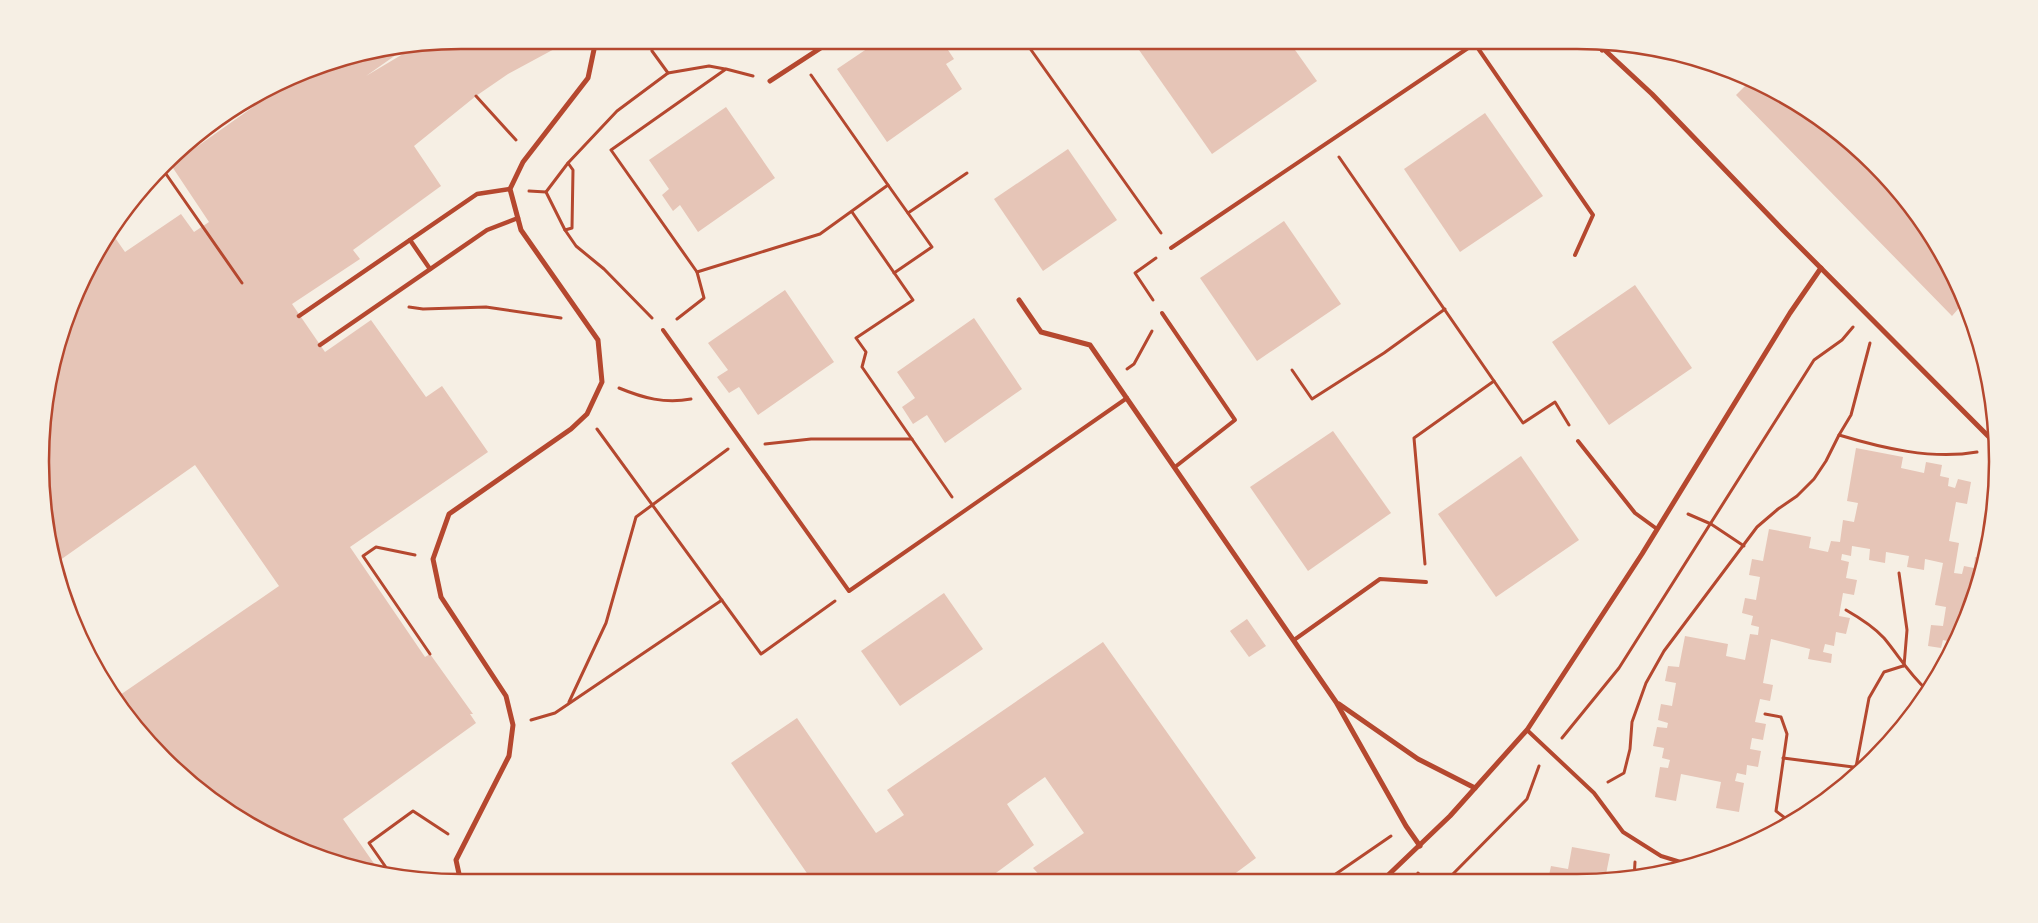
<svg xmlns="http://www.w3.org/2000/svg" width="2038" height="923" font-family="'Roboto Condensed',sans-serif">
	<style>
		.building { fill: #e6c5b7 }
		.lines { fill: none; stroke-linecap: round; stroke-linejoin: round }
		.path { stroke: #b5482f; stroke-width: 3 }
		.service { stroke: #b5482f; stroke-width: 4 }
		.pedestrian { stroke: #b5482f; stroke-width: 4.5 }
		.minor { stroke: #b5482f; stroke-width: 5 }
		.rim { fill: none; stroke: #b5482f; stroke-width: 2.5 }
	</style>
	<rect width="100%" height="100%" fill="#f6efe4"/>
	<g class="building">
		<polygon points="461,40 554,40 558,47 508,74 476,96 414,146 441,186 353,250 360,259 292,304 325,352 371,320 426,397 442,386 488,452 350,547 425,657 430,654 473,714 470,714 476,723 343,819 382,875 300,851 184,779 96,672 88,649 120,695 279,586 195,465 56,563 48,543 40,461 48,380 97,251 111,232 125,252 181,214 194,232 209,222 171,165 253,107 247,99 251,96 326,62 403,50 366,76 413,48"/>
		<polygon points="880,40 929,40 934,47 942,41 954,59 946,64 962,89 887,142 837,69"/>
		<polygon points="1132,40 1288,40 1317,81 1212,154"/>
		<polygon points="1742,74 1810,111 1874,163 1927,227 1966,300 1952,316 1736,95 1749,82"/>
		<polygon points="726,107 775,178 698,232 680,205 673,211 662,195 669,189 649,160"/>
		<polygon points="1485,113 1543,196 1460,252 1404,169"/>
		<polygon points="1068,149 1117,220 1043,271 994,199"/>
		<polygon points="1284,221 1341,304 1257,361 1200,278"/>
		<polygon points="1635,285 1692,368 1609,425 1552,342"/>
		<polygon points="785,290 834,362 758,415 739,387 729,393 717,377 728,370 708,343"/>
		<polygon points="974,318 1022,389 945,443 927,415 913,424 902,407 915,398 897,372"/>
		<polygon points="1333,431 1391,513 1308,571 1250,487"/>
		<polygon points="1856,448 1903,457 1901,468 1924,473 1926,462 1942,465 1940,476 1949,478 1948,486 1955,488 1958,479 1971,482 1967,504 1956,502 1949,541 1959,543 1954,573 1962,574 1964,566 1974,568 1975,557 1985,559 1966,623 1949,652 1951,642 1943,640 1941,648 1928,646 1931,625 1943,626 1946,607 1935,605 1943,563 1925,559 1924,570 1907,567 1909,556 1886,552 1885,563 1869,560 1870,549 1852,546 1851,556 1842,554 1841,560 1849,562 1846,578 1857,580 1854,595 1843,593 1839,616 1850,618 1846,634 1836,632 1834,646 1825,644 1823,652 1832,654 1831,663 1808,659 1810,649 1771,639 1763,683 1773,685 1770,701 1760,699 1755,722 1766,724 1763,740 1752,738 1750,749 1761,751 1758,767 1747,765 1746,775 1737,773 1735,781 1744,783 1739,812 1716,808 1721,782 1681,774 1676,801 1655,797 1660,767 1668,768 1670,760 1662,758 1664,748 1653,746 1657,727 1667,728 1668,723 1658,720 1661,704 1672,706 1676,683 1665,681 1668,666 1679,667 1685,636 1728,644 1726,656 1745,660 1750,634 1758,635 1759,627 1751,625 1753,616 1742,613 1745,598 1756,600 1760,577 1749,575 1752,559 1763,561 1769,529 1811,537 1809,548 1828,552 1831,541 1840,542 1843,520 1854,522 1858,503 1847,501"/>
		<polygon points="1521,456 1579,540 1496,597 1438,514"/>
		<polygon points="944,593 983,649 900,706 861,651"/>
		<polygon points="1247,619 1266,646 1249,657 1230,631"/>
		<polygon points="1103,642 1256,858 1225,881 1045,881 1033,868 1084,833 1045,777 1007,804 1034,845 985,881 848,882 845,876 836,882 813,882 731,763 797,718 876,833 904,815 887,790"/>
		<polygon points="1572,847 1610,854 1605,879 1548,880 1551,866 1568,869"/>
	</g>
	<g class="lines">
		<g class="path">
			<polyline points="651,40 652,51 668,73"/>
			<polyline points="1024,40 1161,233"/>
			<polyline points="1336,40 1342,48"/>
			<polyline points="476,96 516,140"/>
			<polyline points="1339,157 1523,423 1555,402 1569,425"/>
			<polyline points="166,174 242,283"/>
			<polyline points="888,185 932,247 894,273"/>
			<polyline points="529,191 546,192 565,230 572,228 573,170 568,163 617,111 668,73 709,66 725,69"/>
			<polyline points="546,192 568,163"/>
			<polyline points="852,212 913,300 856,338 866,352 862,367 952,497"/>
			<polyline points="908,213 967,173"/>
			<polyline points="565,230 576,246 604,269 652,318"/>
			<polyline points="697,272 820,234 888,185 811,75"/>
			<polyline points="1153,300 1135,273 1156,258"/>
			<polyline points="409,307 423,309 486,307 561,318"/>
			<polyline points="677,319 704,298 697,272 611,150 726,69 753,76"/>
			<polyline points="1127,369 1134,364 1152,331"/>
			<polyline points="1292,370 1312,399 1384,353 1445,309"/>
			<path d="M619,388C643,398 665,404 691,399"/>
			<polyline points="597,429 761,654 835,601"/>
			<polyline points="1839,435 1851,415 1870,343"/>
			<polyline points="765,444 811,439 912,439"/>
			<polyline points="1688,514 1711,524 1744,546"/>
			<polyline points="415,555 376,547 363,556 430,654"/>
			<polyline points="1425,564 1414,438 1494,381"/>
			<polyline points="1899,573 1907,630 1904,666"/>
			<path d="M1846,610C1860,618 1873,626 1884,638C1899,656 1909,674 1927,690"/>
			<polyline points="569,702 606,623 636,517 728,449"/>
			<polyline points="1765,714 1781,717 1787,734 1776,811 1789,821"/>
			<polyline points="531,720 555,713 722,600"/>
			<polyline points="1562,738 1619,668 1814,360 1842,340 1853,327"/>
			<polyline points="1783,758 1861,768"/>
			<path d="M1608,782L1624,773L1630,749L1632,722L1646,683L1664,651L1757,527L1778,509L1797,496L1814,479L1826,461L1839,435C1882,448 1932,460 1977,452"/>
			<polyline points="1825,801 1856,767 1869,698 1884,672 1903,666"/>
			<polyline points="1418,873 1424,880"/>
			<polyline points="392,876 369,843 413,811 448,834"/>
			<polyline points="1634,879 1635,862"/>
			<polyline points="1327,880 1391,836"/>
			<polyline points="1447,880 1527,799 1539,766"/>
		</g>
		<g class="service">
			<polyline points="1475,44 1593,215 1575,255"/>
			<polyline points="175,155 178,160"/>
			<polyline points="1171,248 1480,40"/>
			<polyline points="1162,313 1235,420 1175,467"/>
			<polyline points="663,330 849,591 1127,398"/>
			<polyline points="1578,441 1635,513 1657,529"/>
			<polyline points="1294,640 1380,579 1426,582"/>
			<polyline points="1527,730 1594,793 1623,832 1661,856 1687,864"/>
		</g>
		<g class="pedestrian">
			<polyline points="410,240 430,269"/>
			<polyline points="299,316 477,194 510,189"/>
			<polyline points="320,345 487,230 518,218"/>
		</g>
		<g class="minor">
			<polyline points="1596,42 1652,94 1783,230 1996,444"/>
			<polyline points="1602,50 1608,43"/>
			<polyline points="770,81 833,40"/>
			<polyline points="1019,300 1041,332 1090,345 1336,702 1406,826 1420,846"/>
			<polyline points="1339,704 1418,759 1475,788"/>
			<polyline points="1383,880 1450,816 1527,730 1642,554 1790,313 1821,268"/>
			<polyline points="461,883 456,860 509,756 513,725 506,696 441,597 433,559 449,514 571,429 587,414 602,382 598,340 521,230 510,189 523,162 588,78 596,40"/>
		</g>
	</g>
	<path d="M0 0H2038V923H0ZM461 49H1577A412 412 0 0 1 1989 461V462A412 412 0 0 1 1577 874H461A412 412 0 0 1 49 462V461A412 412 0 0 1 461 49Z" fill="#f6efe4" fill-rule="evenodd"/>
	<path class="rim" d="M461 49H1577A412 412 0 0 1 1989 461V462A412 412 0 0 1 1577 874H461A412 412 0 0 1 49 462V461A412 412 0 0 1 461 49Z"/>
</svg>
